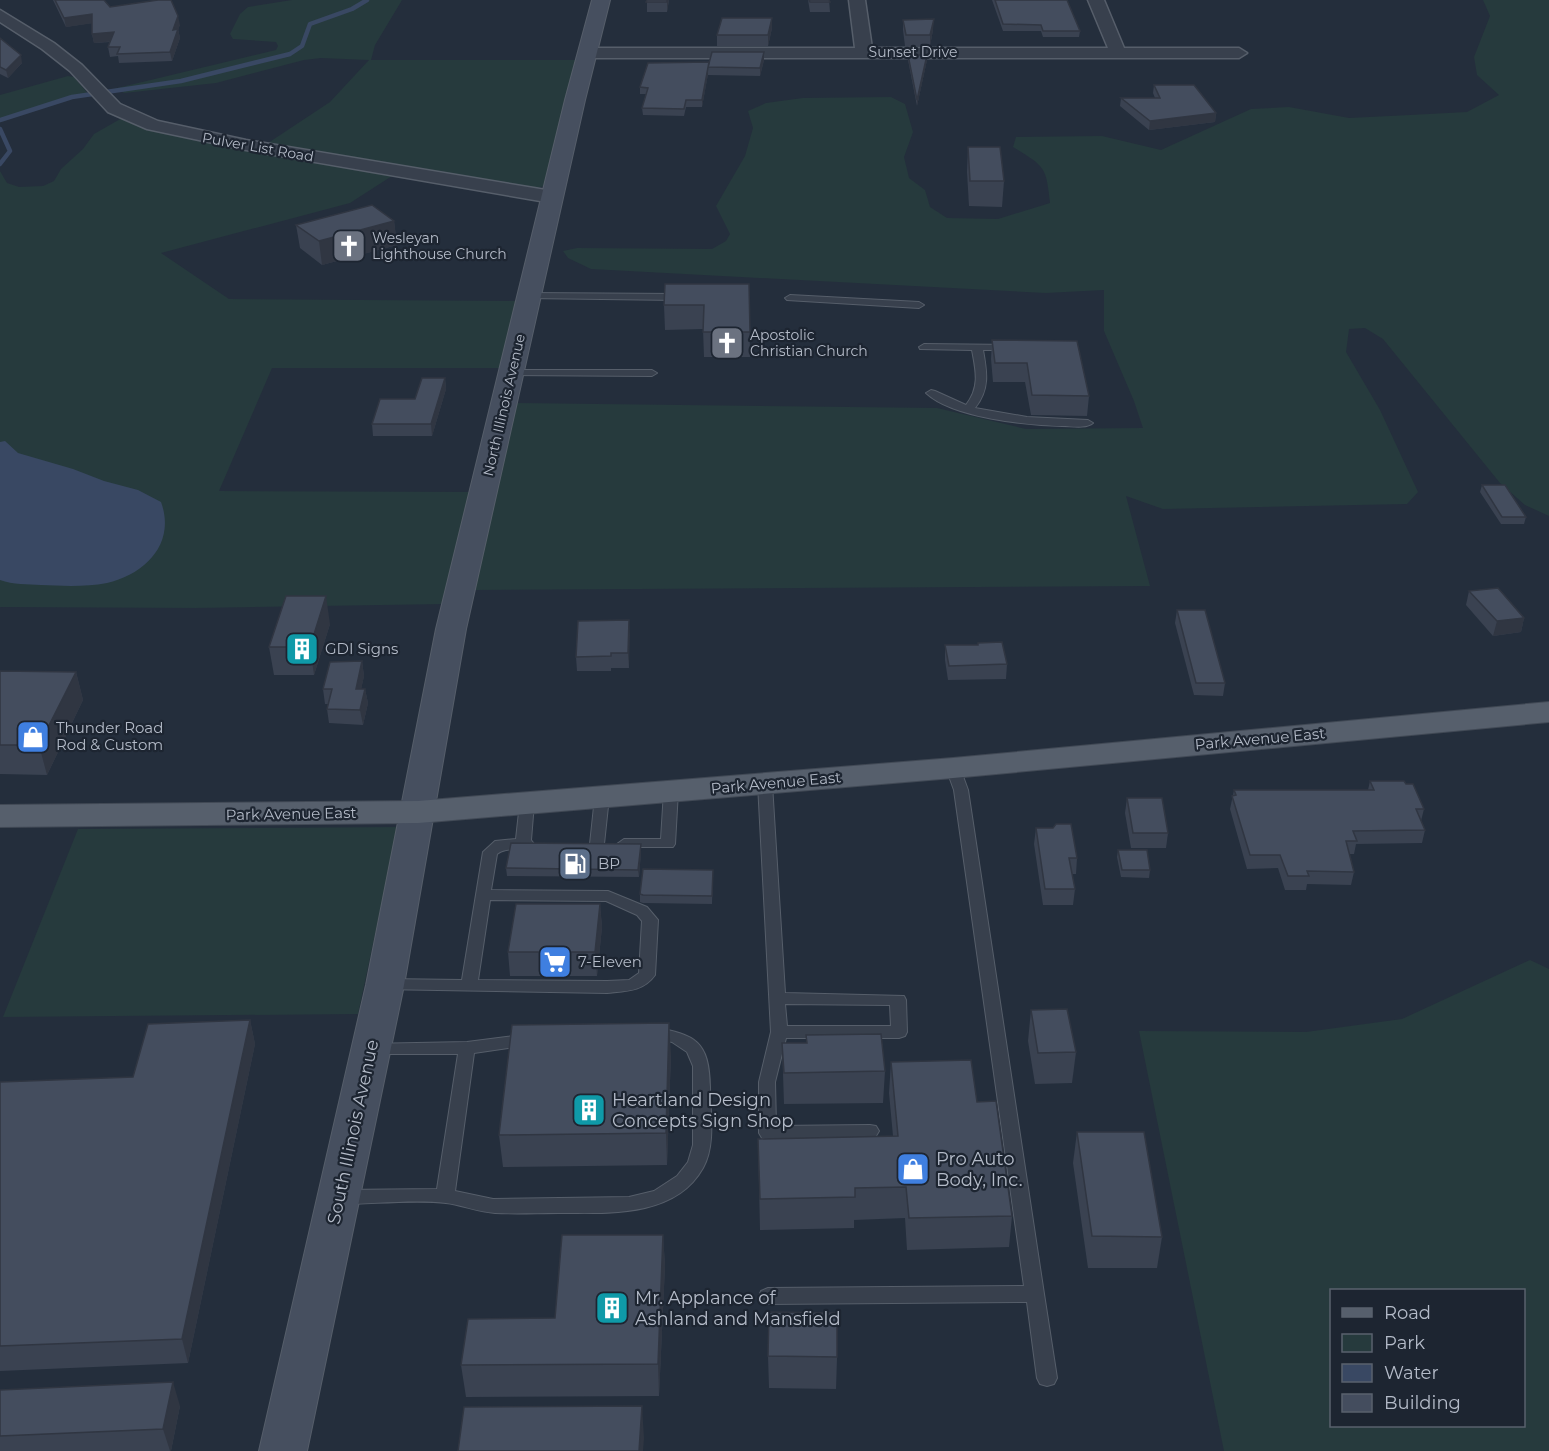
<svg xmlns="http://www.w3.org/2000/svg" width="1549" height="1451" font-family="Montserrat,sans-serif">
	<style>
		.green { fill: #263a3d; fill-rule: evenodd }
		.water { fill: #394863 }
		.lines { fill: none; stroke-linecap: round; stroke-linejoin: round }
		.stream { stroke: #394863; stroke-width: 4.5 }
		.lane-casing { stroke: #565e6a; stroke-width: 2 }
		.street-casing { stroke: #565e6a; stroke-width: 3 }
		.secondary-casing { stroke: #565e6a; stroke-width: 2 }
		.primary-casing { stroke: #414955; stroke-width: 2 }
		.lane { fill: #38404d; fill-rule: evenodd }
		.street { fill: #38404d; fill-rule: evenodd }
		.secondary { fill: #464f5f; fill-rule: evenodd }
		.primary { fill: #565f6c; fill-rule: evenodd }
		.wall { fill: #3a4251 }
		.shaded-wall { fill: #303642 }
		.building { fill: #444d5e; stroke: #303642; stroke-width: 1.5 }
		.labels { text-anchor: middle; stroke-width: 4.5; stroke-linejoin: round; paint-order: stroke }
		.far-street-label { font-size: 14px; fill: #b4bbc8; stroke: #1d2531 }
		.far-poi-label { font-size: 14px; fill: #b4bbc8; stroke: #1d2531; text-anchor: start }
		.poi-label { font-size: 15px; fill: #b4bbc8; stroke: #1d2531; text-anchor: start }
		.street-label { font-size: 15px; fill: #b4bbc8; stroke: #1d2531 }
		.near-poi-label { font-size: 18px; fill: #b4bbc8; stroke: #1d2531; text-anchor: start }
		.near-street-label { font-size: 18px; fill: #b4bbc8; stroke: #1d2531 }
	</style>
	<rect width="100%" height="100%" fill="#242e3c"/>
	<g class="green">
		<polygon points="292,0 402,0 375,45 371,60 578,60 546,186 528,189 265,145 330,102 369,60 321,58 304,60 216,83 125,93 113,89 276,50 278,46 276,42 233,39 230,34 240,14 248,7"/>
		<path d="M1483,0H1549V516L1525,505L1500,483L1383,339L1365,328L1349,329L1346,352L1380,410L1418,492L1407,504L1163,509L1126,496L1150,586L474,590L516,403L937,408L1026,429L1143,428L1134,401L1104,331V290L1046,293L591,269L568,258L563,251L577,248L712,249L726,241L730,234L716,206L745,156L753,128L748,111L766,103L803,98L891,97L905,104L913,132L904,157L909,178L925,190L930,207L947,218L998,219L1050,203C1046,166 1045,167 1013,147L1016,137L1102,136L1161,150L1251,109L1289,107L1349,118L1410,115L1467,112L1499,95L1477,75L1474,57L1490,16Z"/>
		<polygon points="68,76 74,77 89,95 66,99 0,121 0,95"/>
		<polygon points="122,118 395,174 350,203 161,253 229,299 518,301 501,368 272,368 219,491 473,492 446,604 196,608 0,607 0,171 7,183 19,187 43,186 54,181 61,169 83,149 94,134"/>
		<polygon points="398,827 358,1014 3,1017 78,829"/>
		<path d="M1530,960L1549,969V1451H1224L1139,1031L1306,1032L1402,1019ZM1332,1290H1524V1426H1332Z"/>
	</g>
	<path class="water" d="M5,441L18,453L73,469L104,481L138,490L161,502C176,543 146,574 107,583C86,587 63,586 41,585C28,584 13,585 0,580V442Z"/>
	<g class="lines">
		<g class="stream">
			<polyline points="0,120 72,97 181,81 290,54 302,46 310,24 352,9 367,0"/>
			<polyline points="0,129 10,151 0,164"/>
		</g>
		<defs>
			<g id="lane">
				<polygon points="529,293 678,294 683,297 678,300 526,298 526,294"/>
				<polygon points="790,295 919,302 924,305 919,308 787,300 785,298"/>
				<path d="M924,344L1012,345L1013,347L1008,350H983C987,372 990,389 975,408L1027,417L1088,420L1093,423C1086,429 1071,426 1062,426C1026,425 953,418 926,393L931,390L935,391L966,405C980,387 976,371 972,350L920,349L919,347Z"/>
				<polygon points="511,370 652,370 657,373 652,376 507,375 506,373"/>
				<polygon points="953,764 960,768 968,790 1044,1294 1057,1378 1054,1384 1047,1386 1040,1384 1037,1378 1027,1302 768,1304 761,1301 759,1296 761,1291 768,1288 1024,1286 954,790 946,768"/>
				<path d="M765,780L772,784L785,993L904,996L906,1000L907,1032L905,1036L899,1038H786L775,1082L776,1126L870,1125L876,1126L879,1131L876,1136L870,1137L768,1139L762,1138L759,1133V1082L771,1032L758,784ZM785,1004L890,1005L891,1026H787Z"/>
				<polygon points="671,787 678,791 675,844 673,847 619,847 617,844 624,839 661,839 664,791"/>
				<polygon points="602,793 609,797 604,844 597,849 590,844 595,797"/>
				<path d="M527,799L534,803L531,840L534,844C525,854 508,845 497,854L491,890L608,891L647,907L658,920L655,975C643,992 625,991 607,993L380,989L378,985L380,981L386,979L462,980L483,852L495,841L516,839L520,803ZM490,900L606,901L637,915L642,921L639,973L629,980L607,981L478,980Z"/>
				<path d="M653,1027C696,1035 709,1041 710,1087C710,1112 716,1145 703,1168C675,1218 607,1213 559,1213C537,1213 516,1214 495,1213C478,1212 462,1205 446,1203C415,1199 373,1204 341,1204L335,1202L332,1197L335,1192L341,1190L437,1189L458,1054H372L366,1052L364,1048L366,1044L467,1042L529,1034L535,1036L537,1040L535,1044L474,1053L455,1191L493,1199L629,1197L654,1191L677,1176L688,1162L693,1145V1066L687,1052L672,1042L647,1037L645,1033L647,1029Z"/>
			</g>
			<g id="street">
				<polygon points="849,0 865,0 872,48 1108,48 1088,0 1104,0 1124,48 1239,48 1247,53 1239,58 587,58 579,53 587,48 855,48"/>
				<polygon points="0,10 54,43 82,65 120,104 158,121 246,140 552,191 559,193 561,197 559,201 552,203 246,150 147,129 108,112 70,71 42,49 0,22"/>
			</g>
			<polygon id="secondary" points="592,0 610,0 585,100 466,629 404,985 307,1451 259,1451 366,985 436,629 565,100"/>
			<polygon id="primary" points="1549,702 1549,722 953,778 418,823 0,827 0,805 418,801 953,758"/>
		</defs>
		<use href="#lane" class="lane-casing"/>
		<use href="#street" class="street-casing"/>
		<use href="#secondary" class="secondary-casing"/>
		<use href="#primary" class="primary-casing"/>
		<use href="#lane" class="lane"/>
		<use href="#street" class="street"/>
		<use href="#secondary" class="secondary"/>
		<use href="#primary" class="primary"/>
	</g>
	<g class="wall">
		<polygon points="53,0 104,0 110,7 180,25 178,29 180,38 172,61 119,63 118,56 110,57 108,47 110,42 94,43 92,34 92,23 66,27"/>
		<polygon points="647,0 669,0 667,12 647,12"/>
		<polygon points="808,0 829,0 830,12 810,12"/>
		<polygon points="992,0 1067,0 1080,31 1079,37 1043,37 1041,31 1003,31"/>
		<polygon points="903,20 933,30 930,46 905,46 903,30"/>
		<polygon points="772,28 768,46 717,46 717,35"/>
		<polygon points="0,38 22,63 8,78 0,74"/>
		<polygon points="764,52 764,60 760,76 708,75 708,74 702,107 686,107 684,116 643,115 642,108 646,94 640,94 640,87 709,62"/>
		<polygon points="908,55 927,60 917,106 908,60"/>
		<polygon points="1154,85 1216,113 1215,122 1149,130 1120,106 1121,98 1155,98 1153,93"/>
		<polygon points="968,147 1004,181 1002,207 969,206 967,172"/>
		<polygon points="394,221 397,245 322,265 300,248 296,225"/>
		<polygon points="749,284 750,357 704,357 703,329 665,330 664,305"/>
		<polygon points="992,340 1089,396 1087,416 1031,415 1025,382 993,382 991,359"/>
		<polygon points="445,378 446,389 432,436 373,436 372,424 415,399"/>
		<polygon points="1482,485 1526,517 1524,524 1501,524 1480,492"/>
		<polygon points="1469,591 1524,618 1521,632 1493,636 1466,605"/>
		<polygon points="1177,610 1225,683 1223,696 1194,695 1175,623"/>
		<polygon points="629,620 629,668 611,668 611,671 577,671 576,657"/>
		<polygon points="330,624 314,675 274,675 269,647"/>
		<polygon points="945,645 978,645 1007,664 1006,679 948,680 945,660"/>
		<polygon points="362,661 364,676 361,689 365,689 368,703 363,725 329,723 327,709 328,704 325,704 323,689"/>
		<polygon points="0,671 76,672 83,700 47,775 0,774"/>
		<polygon points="1370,781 1406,784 1424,809 1421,821 1425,830 1422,843 1356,844 1354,854 1349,854 1354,872 1351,885 1307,884 1306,890 1285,890 1278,868 1247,869 1230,809 1234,790 1368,790"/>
		<polygon points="1127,798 1168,833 1166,848 1131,848 1125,813"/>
		<polygon points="1036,828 1077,858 1076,874 1072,874 1075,889 1073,905 1043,905 1034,844"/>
		<polygon points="1118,850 1150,870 1149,878 1121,877 1117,857"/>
		<polygon points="641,852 639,877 507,876 506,868"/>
		<polygon points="713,870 712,904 643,903 640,902 640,894"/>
		<polygon points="600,904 602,927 597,976 510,976 508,952"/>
		<polygon points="1031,1010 1076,1052 1072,1083 1035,1084 1028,1041"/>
		<polygon points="250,1020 255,1044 188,1363 0,1371 0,1082 133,1077"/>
		<polygon points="806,1035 885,1071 883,1103 784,1104 782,1043 806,1043"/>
		<polygon points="671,1054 667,1165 503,1167 499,1135"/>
		<polygon points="891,1062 977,1102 1012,1216 1009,1247 907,1250 905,1218 854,1220 854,1228 760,1230 758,1139 893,1136 889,1093"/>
		<polygon points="1077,1132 1162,1237 1157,1268 1088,1268 1073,1163"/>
		<polygon points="663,1235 665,1266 659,1396 466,1397 461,1365 555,1318"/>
		<polygon points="768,1356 837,1357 836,1389 769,1388"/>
		<polygon points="0,1390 180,1406 171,1451 0,1451"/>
	</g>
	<g class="shaded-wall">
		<polygon points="667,0 669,0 667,12"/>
		<polygon points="92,14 94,23 66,27 64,18"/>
		<polygon points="178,16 180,25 174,39 173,30"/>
		<polygon points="772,18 772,28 768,46 768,35"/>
		<polygon points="934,19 933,30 930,46 930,35"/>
		<polygon points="178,29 180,38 172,61 170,52"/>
		<polygon points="114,32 116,41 94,43 92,34"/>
		<polygon points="764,52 764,60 760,76 760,68"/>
		<polygon points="21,55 22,63 8,78 6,70"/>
		<polygon points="927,55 927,60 917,106 917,100"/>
		<polygon points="708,68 708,74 702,107 702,100"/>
		<polygon points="1216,113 1215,122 1149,130 1150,121"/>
		<polygon points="394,221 397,245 322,265 319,241"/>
		<polygon points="445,378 446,389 432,436 431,424"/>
		<polygon points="326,596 330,624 314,675 310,647"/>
		<polygon points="1524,618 1521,632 1493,636 1497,621"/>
		<polygon points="629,620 630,635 629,668 628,653"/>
		<polygon points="362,661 364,676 358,704 356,689"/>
		<polygon points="76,672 83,700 47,775 39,745"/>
		<polygon points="365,689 368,703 363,725 360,710"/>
		<polygon points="641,844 641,852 639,877 638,870"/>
		<polygon points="600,904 602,927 597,976 595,952"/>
		<polygon points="250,1020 255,1044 188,1363 182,1339"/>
		<polygon points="669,1023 671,1054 667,1165 666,1133"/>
		<polygon points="663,1235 665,1266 659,1396 658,1364"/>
		<polygon points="173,1382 180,1406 171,1451 170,1451 163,1429"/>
		<polygon points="642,1406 644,1438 643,1451 639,1451"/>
	</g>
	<g class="building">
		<polygon points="55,0 104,0 110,7 158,0 171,0 178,16 173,30 178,29 170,52 117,54 120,47 108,47 114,32 92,34 92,14 64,18"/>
		<polygon points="647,0 667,0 667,2 646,2"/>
		<polygon points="809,0 829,0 830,2 810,2"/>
		<polygon points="995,0 1067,0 1080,31 1043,31 1041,25 1003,24"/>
		<polygon points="722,18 772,18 768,35 717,35"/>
		<polygon points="934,19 930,35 906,35 903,20"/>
		<polygon points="0,38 21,55 6,70 0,67"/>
		<polygon points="712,52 764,52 760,68 708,67"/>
		<polygon points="908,55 927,55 917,100"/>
		<polygon points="709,62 702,100 686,100 684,109 642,108 648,88 640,87 648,63"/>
		<polygon points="1154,85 1194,85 1216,113 1150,121 1121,98 1160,98"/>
		<polygon points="968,147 1000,147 1004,181 970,181"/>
		<polygon points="372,205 394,221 319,241 296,225"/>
		<polygon points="665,284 749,284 750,332 703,332 704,305 664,305"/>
		<polygon points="992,340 1077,341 1089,396 1032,395 1027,363 995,363"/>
		<polygon points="422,378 445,378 431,424 372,424 380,399 415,399"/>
		<polygon points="1482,485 1505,485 1526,517 1502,517"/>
		<polygon points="1498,588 1524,618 1497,621 1469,591"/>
		<polygon points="286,596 326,596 310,647 269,647"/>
		<polygon points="1177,610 1205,610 1225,683 1196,683"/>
		<polygon points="629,620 628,653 611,653 611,656 576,657 578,621"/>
		<polygon points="1002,642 1007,664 949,666 945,645 978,645 978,643"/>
		<polygon points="362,661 356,689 365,689 360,710 327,709 332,689 323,689 330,662"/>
		<polygon points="0,671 76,672 39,745 0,745"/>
		<polygon points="1370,781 1404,781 1406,784 1413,784 1424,809 1416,809 1425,830 1353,831 1357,841 1346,841 1354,872 1307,871 1309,876 1288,876 1280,855 1250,855 1232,796 1236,795 1234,790 1374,790"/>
		<polygon points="1127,798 1162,798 1168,833 1133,833"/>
		<polygon points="1056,824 1071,824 1077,858 1069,858 1075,889 1045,889 1036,828 1053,828"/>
		<polygon points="511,843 641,844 638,870 506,868"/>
		<polygon points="1118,850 1147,850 1150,870 1122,870"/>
		<polygon points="643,869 713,870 712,896 643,895 640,894"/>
		<polygon points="516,904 600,904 595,952 508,952"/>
		<polygon points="1067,1009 1076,1052 1038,1053 1031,1010"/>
		<polygon points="250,1020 182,1339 0,1346 0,1082 133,1077 148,1024"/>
		<polygon points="669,1023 666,1133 499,1135 512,1025"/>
		<polygon points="881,1034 885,1071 784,1073 782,1043 807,1043 806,1035"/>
		<polygon points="971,1060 977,1102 996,1101 1012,1216 909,1218 906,1187 855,1188 855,1197 760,1199 758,1139 898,1136 891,1062"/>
		<polygon points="1077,1132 1144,1132 1162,1237 1092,1236"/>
		<polygon points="562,1235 663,1235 658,1364 461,1365 468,1319 555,1318"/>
		<polygon points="769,1312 837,1313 837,1357 768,1356"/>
		<polygon points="173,1382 163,1429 0,1436 0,1390"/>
		<polygon points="642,1406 639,1451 458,1451 464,1407"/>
	</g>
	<defs>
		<symbol id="church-square" viewBox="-11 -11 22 22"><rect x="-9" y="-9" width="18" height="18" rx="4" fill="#6b7280" stroke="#1d2531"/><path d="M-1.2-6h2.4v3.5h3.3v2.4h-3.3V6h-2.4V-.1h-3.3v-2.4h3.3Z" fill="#fff"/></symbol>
		<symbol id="building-square" viewBox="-11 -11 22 22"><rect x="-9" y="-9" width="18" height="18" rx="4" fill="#0f9aa8" stroke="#1d2531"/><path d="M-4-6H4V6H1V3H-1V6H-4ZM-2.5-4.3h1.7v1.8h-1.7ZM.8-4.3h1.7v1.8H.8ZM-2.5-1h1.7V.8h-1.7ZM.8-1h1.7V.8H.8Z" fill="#fff"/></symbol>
		<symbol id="shop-square" viewBox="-11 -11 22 22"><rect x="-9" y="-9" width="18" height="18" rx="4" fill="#3f7fe0" stroke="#1d2531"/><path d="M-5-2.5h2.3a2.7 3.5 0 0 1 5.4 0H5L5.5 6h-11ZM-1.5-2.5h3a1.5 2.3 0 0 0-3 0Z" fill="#fff"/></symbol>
		<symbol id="fuel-square" viewBox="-11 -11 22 22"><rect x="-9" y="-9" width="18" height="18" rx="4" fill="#5c6f8a" stroke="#1d2531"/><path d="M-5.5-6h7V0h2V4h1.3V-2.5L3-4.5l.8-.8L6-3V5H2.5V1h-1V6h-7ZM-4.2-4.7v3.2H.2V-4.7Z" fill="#fff"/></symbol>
		<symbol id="supermarket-square" viewBox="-11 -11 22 22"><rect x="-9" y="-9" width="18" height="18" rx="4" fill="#3f7fe0" stroke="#1d2531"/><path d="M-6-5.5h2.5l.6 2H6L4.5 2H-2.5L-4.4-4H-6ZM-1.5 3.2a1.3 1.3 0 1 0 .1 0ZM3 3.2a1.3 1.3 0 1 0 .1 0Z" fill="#fff"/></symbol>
	</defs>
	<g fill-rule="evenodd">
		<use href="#church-square" x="330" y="227" width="38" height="38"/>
		<use href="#church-square" x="708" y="324" width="38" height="38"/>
		<use href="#building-square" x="283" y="630" width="38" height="38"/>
		<use href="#shop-square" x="14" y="718" width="38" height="38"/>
		<use href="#fuel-square" x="556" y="845" width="38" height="38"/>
		<use href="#supermarket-square" x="536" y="943" width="38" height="38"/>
		<use href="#building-square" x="570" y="1091" width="38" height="38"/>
		<use href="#shop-square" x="894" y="1150" width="38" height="38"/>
		<use href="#building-square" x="593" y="1289" width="38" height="38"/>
	</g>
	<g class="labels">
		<g class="far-street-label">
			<text x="913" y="57">Sunset Drive</text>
			<text transform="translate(258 147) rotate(10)" y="5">Pulver List Road</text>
			<text transform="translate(504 405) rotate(-77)" y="5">North Illinois Avenue</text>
		</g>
		<g class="far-poi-label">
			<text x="372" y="243">Wesleyan<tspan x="372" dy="16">Lighthouse Church</tspan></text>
			<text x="750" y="340">Apostolic<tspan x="750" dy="16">Christian Church</tspan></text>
		</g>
		<g class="poi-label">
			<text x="325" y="654">GDI Signs</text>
			<text x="56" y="733">Thunder Road<tspan x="56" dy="17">Rod &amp; Custom</tspan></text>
			<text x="598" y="869">BP</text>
			<text x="578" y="967">7-Eleven</text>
		</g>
		<g class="street-label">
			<text transform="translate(1260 739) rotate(-5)" y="5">Park Avenue East</text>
			<text transform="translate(776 783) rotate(-5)" y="5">Park Avenue East</text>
			<text transform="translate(291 814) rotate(-1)" y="5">Park Avenue East</text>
		</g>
		<g class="near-poi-label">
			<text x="612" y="1106">Heartland Design<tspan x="612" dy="21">Concepts Sign Shop</tspan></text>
			<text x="936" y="1165">Pro Auto<tspan x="936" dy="21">Body, Inc.</tspan></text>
			<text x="635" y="1304">Mr. Applance of<tspan x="635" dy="21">Ashland and Mansfield</tspan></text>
		</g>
		<g class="near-street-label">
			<text transform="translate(353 1132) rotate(-78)" y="6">South Illinois Avenue</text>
		</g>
	</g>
	<rect x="1330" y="1289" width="195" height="138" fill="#1d2531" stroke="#59616d" stroke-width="1.5"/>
	<rect x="1342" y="1308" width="30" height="9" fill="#565f6c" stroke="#59616d" stroke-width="1.5"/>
	<text x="1384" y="1319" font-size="18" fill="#b4bbc8">Road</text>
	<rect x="1342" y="1334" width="30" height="18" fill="#263a3d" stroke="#59616d" stroke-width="1.5"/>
	<text x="1384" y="1349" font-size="18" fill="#b4bbc8">Park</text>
	<rect x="1342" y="1364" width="30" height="18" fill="#394863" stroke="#59616d" stroke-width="1.5"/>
	<text x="1384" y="1379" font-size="18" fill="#b4bbc8">Water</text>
	<rect x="1342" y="1394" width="30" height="18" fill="#444d5e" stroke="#59616d" stroke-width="1.5"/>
	<text x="1384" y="1409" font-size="18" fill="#b4bbc8">Building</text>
</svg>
